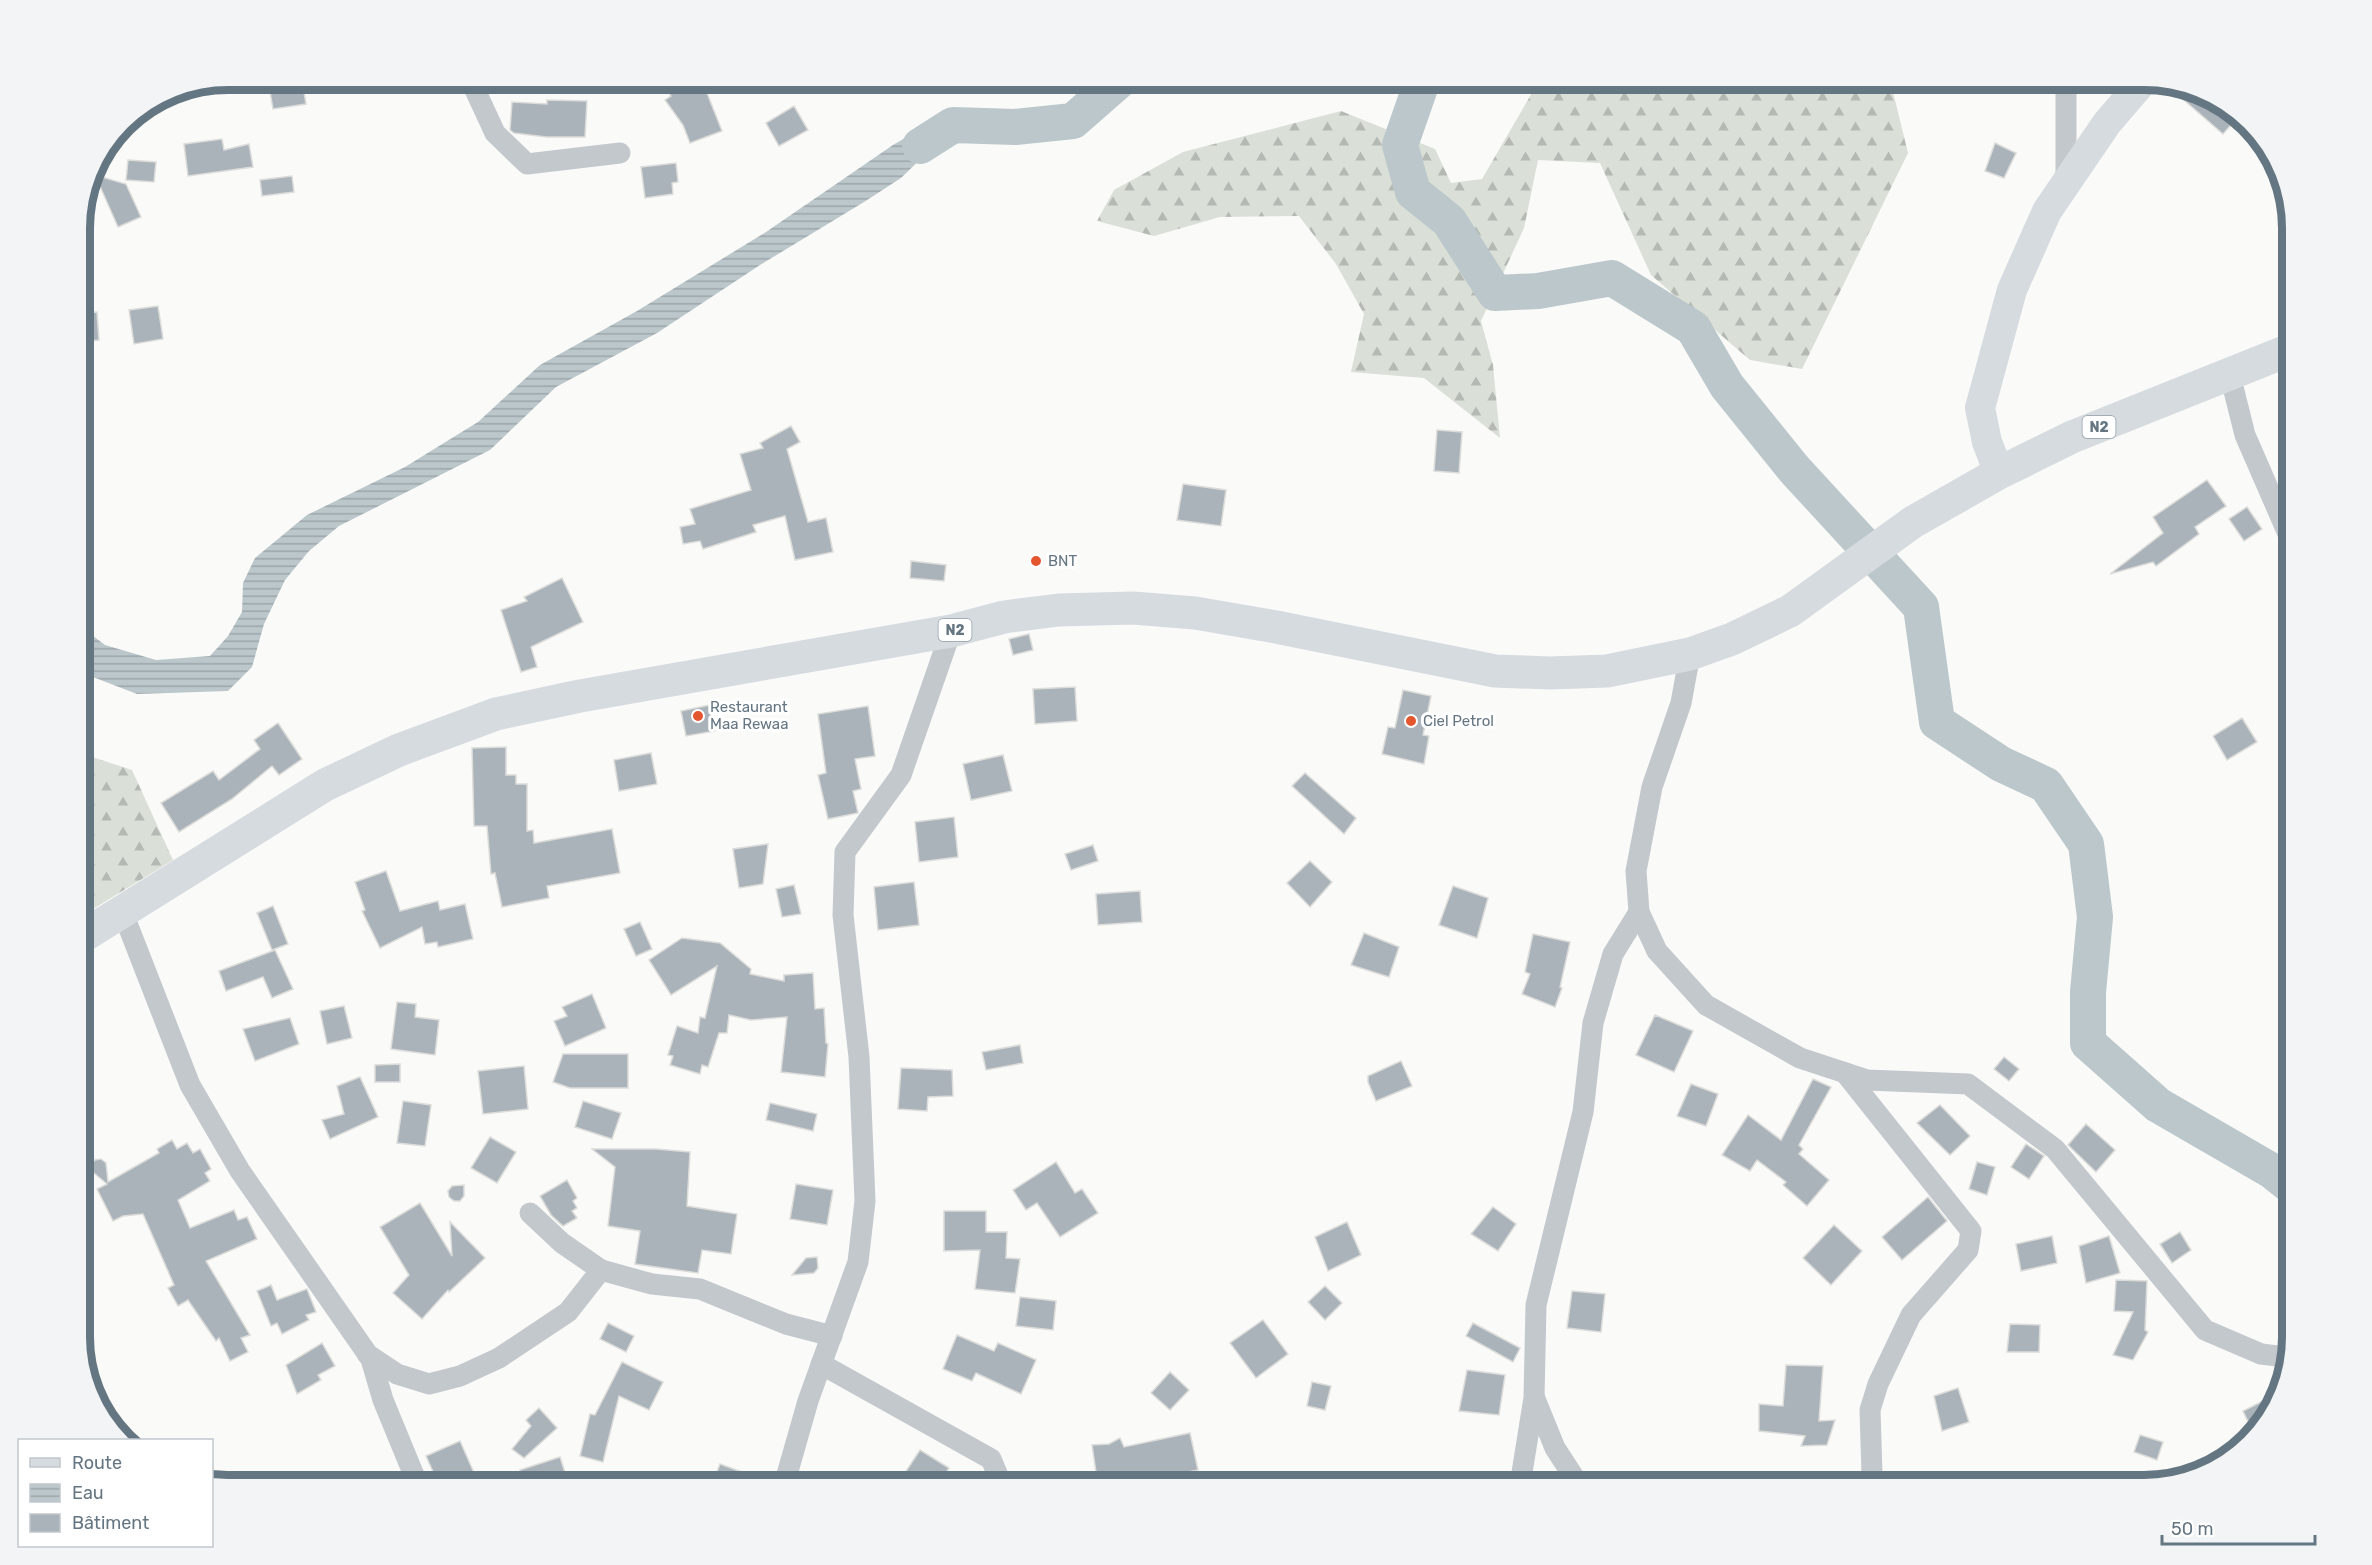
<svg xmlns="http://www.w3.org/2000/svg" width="2372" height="1565" font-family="Rubik,sans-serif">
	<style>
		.forest { fill: url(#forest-firs) }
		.water { fill: url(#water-rules) }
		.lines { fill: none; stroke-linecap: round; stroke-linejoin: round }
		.river { stroke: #bbc7cb; stroke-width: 36 }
		.building { fill: #aab3b9; stroke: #dcdcda; stroke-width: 1.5 }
		.street { stroke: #c3c8cc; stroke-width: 21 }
		.secondary { stroke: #d6dbdf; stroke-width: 30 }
		.highway { stroke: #d6dbdf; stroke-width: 33 }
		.poi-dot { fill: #e4572e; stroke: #fff; stroke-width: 2 }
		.labels { text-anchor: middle; stroke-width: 6; stroke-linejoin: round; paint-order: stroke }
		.shield { fill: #fff; stroke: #939fa8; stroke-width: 1.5 }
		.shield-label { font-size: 14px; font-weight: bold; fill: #657683 }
		.poi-label { font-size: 15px; fill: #657683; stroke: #fff; text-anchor: start }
		.rim { fill: none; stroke: #657683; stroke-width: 8 }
	</style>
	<defs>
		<pattern id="forest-firs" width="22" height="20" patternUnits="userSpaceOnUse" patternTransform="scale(1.5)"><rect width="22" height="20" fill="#dadfd7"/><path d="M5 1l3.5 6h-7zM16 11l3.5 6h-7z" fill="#b4b9b4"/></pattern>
		<pattern id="water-rules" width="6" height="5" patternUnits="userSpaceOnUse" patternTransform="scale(1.5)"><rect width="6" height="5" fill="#bbc7cb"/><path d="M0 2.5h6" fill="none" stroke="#9ca6aa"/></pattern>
	</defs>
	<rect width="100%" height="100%" fill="#fafaf8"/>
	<g class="forest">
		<polygon points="1540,79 1890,80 1908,153 1802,369 1750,360 1651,275 1600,163 1538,160 1524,228 1481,321 1493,365 1500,438 1424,378 1351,372 1364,314 1336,264 1299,216 1220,217 1154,236 1097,221 1114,190 1183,152 1341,111 1435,149 1451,183 1482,179"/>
		<polygon points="80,748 89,756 132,770 173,860 80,917"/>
	</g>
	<polygon class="water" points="962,112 966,143 936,144 901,178 864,202 760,265 657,333 556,387 490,450 339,526 309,551 285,580 264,624 252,667 228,691 137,694 80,672 80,626 105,645 156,660 210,656 228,636 242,612 243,583 255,558 307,515 405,467 478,422 540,365 637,311 766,232 893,145 926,126"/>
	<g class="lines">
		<g class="river">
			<polyline points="1423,79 1400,145 1413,192 1449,221 1495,293 1538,291 1612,278 1693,328 1727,386 1794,469 1921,607 1937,722 2001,764 2046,785 2086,844 2095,917 2088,992 2088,1043 2158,1105 2272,1171 2292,1187"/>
			<polyline points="920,146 953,125 1015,127 1073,121 1121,79"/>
		</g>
	</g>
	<g class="building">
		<polygon points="268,80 302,80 306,104 273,109"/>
		<polygon points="660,80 727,80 707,93 722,131 690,143 683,125 665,100 671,96"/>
		<polygon points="2169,87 2226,104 2238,117 2223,134"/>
		<polygon points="547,100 587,101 585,137 546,137 514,133 510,130 512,102 547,104"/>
		<polygon points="794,106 808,130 779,146 766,123"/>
		<polygon points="222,139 224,150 249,144 253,167 188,176 184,144"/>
		<polygon points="1995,143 2016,153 2004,178 1985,171"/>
		<polygon points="128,160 156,162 154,182 126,180"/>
		<polygon points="676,163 678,182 672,183 673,194 645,198 641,167"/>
		<polygon points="95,175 126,184 141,217 118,227"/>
		<polygon points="292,176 294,192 262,196 260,180"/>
		<polygon points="158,306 163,339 134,344 129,310"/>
		<polygon points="97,312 99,340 80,342 80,313"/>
		<polygon points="791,426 800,442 787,449 808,522 826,518 833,552 795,560 785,516 753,525 756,532 703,549 700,541 683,544 680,527 695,524 690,509 751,490 740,454 763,448 760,443"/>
		<polygon points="1437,430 1462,432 1459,473 1434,471"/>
		<polygon points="2207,480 2226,506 2195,527 2199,534 2156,566 2153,562 2110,574 2163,533 2153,517"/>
		<polygon points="1183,484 1226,490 1221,526 1177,520"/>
		<polygon points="2247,507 2262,529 2244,541 2229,519"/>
		<polygon points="911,561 946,565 944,581 910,578"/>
		<polygon points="562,578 583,622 531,647 537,667 521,672 501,610 527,601 524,597"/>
		<polygon points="1029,634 1033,650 1013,655 1009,639"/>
		<polygon points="1075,687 1077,721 1035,724 1033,689"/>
		<polygon points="1403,690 1431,696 1423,735 1429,736 1424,764 1382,754 1388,727 1395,728"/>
		<polygon points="710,705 715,731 686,736 681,711"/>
		<polygon points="868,706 875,756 855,759 861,789 853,791 858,813 828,819 818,775 826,773 818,714"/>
		<polygon points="2242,718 2257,742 2227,760 2213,736"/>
		<polygon points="278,723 302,759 279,775 272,766 232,799 179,832 161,803 213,771 219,780 260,749 254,740"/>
		<polygon points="506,747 506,775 516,775 516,784 527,784 527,831 533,830 534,843 612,829 620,873 547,886 549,898 502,907 495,873 491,874 487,826 474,826 472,748"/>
		<polygon points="651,753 657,784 619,791 614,760"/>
		<polygon points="1003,755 1012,791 971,800 963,764"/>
		<polygon points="1305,773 1356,818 1344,834 1292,786"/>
		<polygon points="954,817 958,857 919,862 915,822"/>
		<polygon points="768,844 763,884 739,888 733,849"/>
		<polygon points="1093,845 1098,861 1071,870 1065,854"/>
		<polygon points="1310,861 1332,882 1310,907 1287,883"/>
		<polygon points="386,871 400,911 438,901 440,910 465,904 473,939 438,947 437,942 425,944 422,927 380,948 362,911 365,910 355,882"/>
		<polygon points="914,882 919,925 878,930 874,887"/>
		<polygon points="794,885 801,914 782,917 776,889"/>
		<polygon points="1453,886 1488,898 1477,938 1439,925"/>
		<polygon points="1140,891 1142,922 1098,925 1096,894"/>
		<polygon points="273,906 288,944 272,950 257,913"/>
		<polygon points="640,922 652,949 636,956 624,929"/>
		<polygon points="1364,933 1399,947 1389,977 1351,965"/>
		<polygon points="1533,934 1570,942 1560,987 1562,988 1555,1007 1522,994 1530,974 1525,972"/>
		<polygon points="682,938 720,943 751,969 750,974 784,981 784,975 813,973 815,1009 824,1008 826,1043 828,1044 825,1077 781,1072 787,1017 751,1020 729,1015 727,1033 719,1033 708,1067 702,1065 700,1074 670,1065 673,1056 668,1055 677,1026 698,1033 700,1017 705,1018 717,966 671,995 649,960"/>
		<polygon points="275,950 293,989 272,998 263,977 226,991 219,971"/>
		<polygon points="592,994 606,1028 565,1046 554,1021 567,1016 562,1007"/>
		<polygon points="397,1002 416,1004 415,1017 439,1020 435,1055 391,1049"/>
		<polygon points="344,1006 352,1038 327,1044 320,1011"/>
		<polygon points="1655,1015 1693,1031 1674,1072 1636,1055"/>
		<polygon points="290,1018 299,1044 255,1061 243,1029"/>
		<polygon points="1020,1045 1023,1063 986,1070 982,1052"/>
		<polygon points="563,1054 628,1054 628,1088 570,1088 553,1082"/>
		<polygon points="2004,1057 2019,1069 2009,1081 1994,1069"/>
		<polygon points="1401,1061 1412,1086 1376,1101 1368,1082 1368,1076"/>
		<polygon points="400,1064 400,1082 375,1082 375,1065"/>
		<polygon points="524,1066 528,1109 483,1114 478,1071"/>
		<polygon points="901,1068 952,1070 953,1096 928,1097 927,1111 898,1109"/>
		<polygon points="360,1077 378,1117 330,1139 322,1120 344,1114 337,1086"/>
		<polygon points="1813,1079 1831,1087 1799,1145 1803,1149 1799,1154 1829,1180 1807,1206 1783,1185 1786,1182 1757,1160 1750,1171 1722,1155 1748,1115 1781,1140"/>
		<polygon points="1691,1084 1718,1094 1706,1126 1677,1116"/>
		<polygon points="403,1101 431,1105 425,1146 397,1143"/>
		<polygon points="583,1101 621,1113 612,1139 575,1127"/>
		<polygon points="770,1103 817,1114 813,1131 766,1120"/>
		<polygon points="1940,1105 1970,1136 1950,1155 1917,1123"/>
		<polygon points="2086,1124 2115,1150 2096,1172 2068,1145"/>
		<polygon points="490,1137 516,1152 497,1183 471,1168"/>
		<polygon points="172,1140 177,1149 187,1143 193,1153 200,1149 211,1169 205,1173 210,1181 178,1200 190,1228 234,1210 238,1220 247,1217 257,1239 206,1261 250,1335 241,1338 248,1352 230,1361 219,1338 216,1341 188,1300 178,1306 168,1288 174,1285 143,1214 123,1216 113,1221 97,1189 107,1184 88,1168 95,1160 101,1159 106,1163 108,1182 159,1153 157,1149"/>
		<polygon points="2026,1144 2044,1156 2029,1179 2011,1167"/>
		<polygon points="592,1149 656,1149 690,1152 687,1206 737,1214 731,1254 702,1250 698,1273 635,1264 640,1231 608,1226 615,1167"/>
		<polygon points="1056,1162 1075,1193 1082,1189 1098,1213 1060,1237 1037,1203 1026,1210 1013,1190"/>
		<polygon points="1977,1162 1995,1167 1987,1195 1969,1189"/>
		<polygon points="567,1180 577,1198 573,1201 577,1208 572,1211 577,1218 563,1226 551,1215 540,1196"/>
		<polygon points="796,1184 833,1190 827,1225 790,1219"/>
		<polygon points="464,1185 464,1196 460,1201 454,1201 449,1197 448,1191 452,1186"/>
		<polygon points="1928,1197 1947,1221 1902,1260 1882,1237"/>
		<polygon points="420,1203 452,1256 450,1222 485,1258 449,1292 448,1290 422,1319 393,1293 409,1275 380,1227"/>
		<polygon points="1493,1207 1516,1224 1498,1251 1471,1234"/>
		<polygon points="944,1211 986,1211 986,1232 1007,1232 1006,1258 1020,1259 1015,1293 975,1289 980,1250 944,1251"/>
		<polygon points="1347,1222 1361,1255 1328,1271 1315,1237"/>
		<polygon points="1834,1225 1862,1251 1831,1285 1803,1258"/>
		<polygon points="2180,1232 2191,1250 2172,1263 2160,1244"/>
		<polygon points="2052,1236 2057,1263 2021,1271 2016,1244"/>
		<polygon points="2109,1236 2120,1273 2086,1283 2079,1246"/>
		<polygon points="817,1257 818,1268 814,1273 792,1275 806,1258"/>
		<polygon points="2116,1280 2147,1281 2145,1330 2148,1332 2133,1360 2113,1355 2133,1312 2114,1311"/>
		<polygon points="271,1285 277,1300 307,1289 316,1312 306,1315 309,1320 282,1334 277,1323 271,1326 257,1291"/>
		<polygon points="1325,1286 1342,1303 1325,1320 1308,1302"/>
		<polygon points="1572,1291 1605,1294 1601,1332 1567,1328"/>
		<polygon points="1020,1297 1056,1301 1053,1330 1016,1326"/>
		<polygon points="1263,1320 1288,1354 1256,1378 1230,1343"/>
		<polygon points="608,1323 634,1336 626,1352 600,1339"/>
		<polygon points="1473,1323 1520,1348 1513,1362 1466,1336"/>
		<polygon points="2010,1324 2040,1325 2039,1352 2007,1352"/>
		<polygon points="957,1335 994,1351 998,1343 1036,1360 1021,1394 976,1373 972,1381 943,1369"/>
		<polygon points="322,1343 335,1366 318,1375 321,1380 297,1394 286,1365"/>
		<polygon points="622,1362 663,1382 649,1410 619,1396 603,1462 580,1456 590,1414 595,1415"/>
		<polygon points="1786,1365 1823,1366 1819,1421 1835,1420 1827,1445 1801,1446 1805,1436 1759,1431 1759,1404 1783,1406"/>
		<polygon points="1467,1370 1505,1375 1499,1415 1459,1411"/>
		<polygon points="1170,1372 1189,1390 1170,1410 1151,1393"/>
		<polygon points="1312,1382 1331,1386 1325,1410 1307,1406"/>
		<polygon points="1958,1388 1969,1422 1942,1431 1934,1396"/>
		<polygon points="2275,1395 2268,1419 2253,1432 2243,1411"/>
		<polygon points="539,1408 557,1428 524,1458 512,1449 531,1426 526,1420"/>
		<polygon points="1190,1433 1198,1470 1124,1485 1083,1485 1096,1472 1092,1445 1109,1444 1120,1438 1124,1447"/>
		<polygon points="2140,1435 2163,1442 2157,1460 2134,1452"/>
		<polygon points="460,1441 475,1475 452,1485 439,1485 426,1456"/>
		<polygon points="920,1450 949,1468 938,1485 897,1485"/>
		<polygon points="560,1457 569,1485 525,1485 520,1470"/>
		<polygon points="720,1464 772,1483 772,1485 712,1485"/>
	</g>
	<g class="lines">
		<g class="street">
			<polyline points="470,79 495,133 527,164 620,153"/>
			<polyline points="2066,79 2066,183"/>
			<polyline points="2230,375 2245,435 2292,543"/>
			<polyline points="1690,654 1681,703 1652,787 1636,871 1639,912 1657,951 1706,1005 1800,1058 1867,1080 1968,1084 2055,1149 2205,1330 2261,1354 2286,1357"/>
			<polyline points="123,913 190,1085 240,1171 371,1359 383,1400 418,1485"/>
			<polyline points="1845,1073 1971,1231 1968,1250 1911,1315 1878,1384 1870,1410 1872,1474 1875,1485"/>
			<polyline points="530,1213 562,1243 601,1270 652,1284 700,1289 786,1324 832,1336"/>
			<polyline points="367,1354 397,1374 429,1384 460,1376 499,1358 568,1312 601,1270"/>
			<polyline points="821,1364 991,1459 1002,1485"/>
			<polyline points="1535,1399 1555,1448 1579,1485"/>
			<polyline points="784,1485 808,1401 858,1262 865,1201 859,1057 843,915 845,852 901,775 951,631"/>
			<polyline points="1520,1485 1534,1398 1536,1305 1583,1112 1593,1023 1613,954 1639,912"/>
		</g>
		<polyline class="secondary" points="1999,473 1987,442 1980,408 2012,290 2047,211 2107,123 2144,80"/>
		<polyline class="highway" points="80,938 325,785 399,750 496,714 580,696 951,631 1004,617 1059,610 1133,608 1195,613 1276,627 1495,671 1550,673 1607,671 1690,654 1732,639 1790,611 1913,522 1999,473 2072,437 2292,349"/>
	</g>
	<g class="poi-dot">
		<circle cx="1036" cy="561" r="6"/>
		<circle cx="698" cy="716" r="6"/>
		<circle cx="1411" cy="721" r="6"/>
	</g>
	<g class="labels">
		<g class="shield">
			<rect x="2082.5" y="416" width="33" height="22" rx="4.5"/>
			<rect x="938.5" y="619" width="33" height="22" rx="4.5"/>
		</g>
		<g class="shield-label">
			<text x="2099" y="432">N2</text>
			<text x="955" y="635">N2</text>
		</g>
		<g class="poi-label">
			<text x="1048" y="566">BNT</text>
			<text x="710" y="712">Restaurant<tspan x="710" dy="17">Maa Rewaa</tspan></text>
			<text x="1423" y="726">Ciel Petrol</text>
		</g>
	</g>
	<path d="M0 0H2372V1565H0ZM228 90H2144A138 138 0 0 1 2282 228V1337A138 138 0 0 1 2144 1475H228A138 138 0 0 1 90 1337V228A138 138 0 0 1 228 90Z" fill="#f3f4f5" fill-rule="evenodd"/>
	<path class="rim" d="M228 90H2144A138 138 0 0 1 2282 228V1337A138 138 0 0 1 2144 1475H228A138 138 0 0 1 90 1337V228A138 138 0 0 1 228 90Z"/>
	<rect x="18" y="1439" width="195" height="108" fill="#ffffff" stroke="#c1c8cd" stroke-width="1.5"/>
	<rect x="30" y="1458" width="30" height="9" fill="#d6dbdf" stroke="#c1c8cd" stroke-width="1.5"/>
	<text x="72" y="1469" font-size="18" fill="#657683">Route</text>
	<rect x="30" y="1484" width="30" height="18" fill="url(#water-rules)" stroke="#c1c8cd" stroke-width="1.5"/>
	<text x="72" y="1499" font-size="18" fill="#657683">Eau</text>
	<rect x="30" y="1514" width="30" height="18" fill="#aab3b9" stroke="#c1c8cd" stroke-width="1.5"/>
	<text x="72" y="1529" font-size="18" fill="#657683">Bâtiment</text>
	<path d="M2162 1535v9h153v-9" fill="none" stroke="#657683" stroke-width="3"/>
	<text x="2171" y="1535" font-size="18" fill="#657683" stroke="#ffffff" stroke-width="4.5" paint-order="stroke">50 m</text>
</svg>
